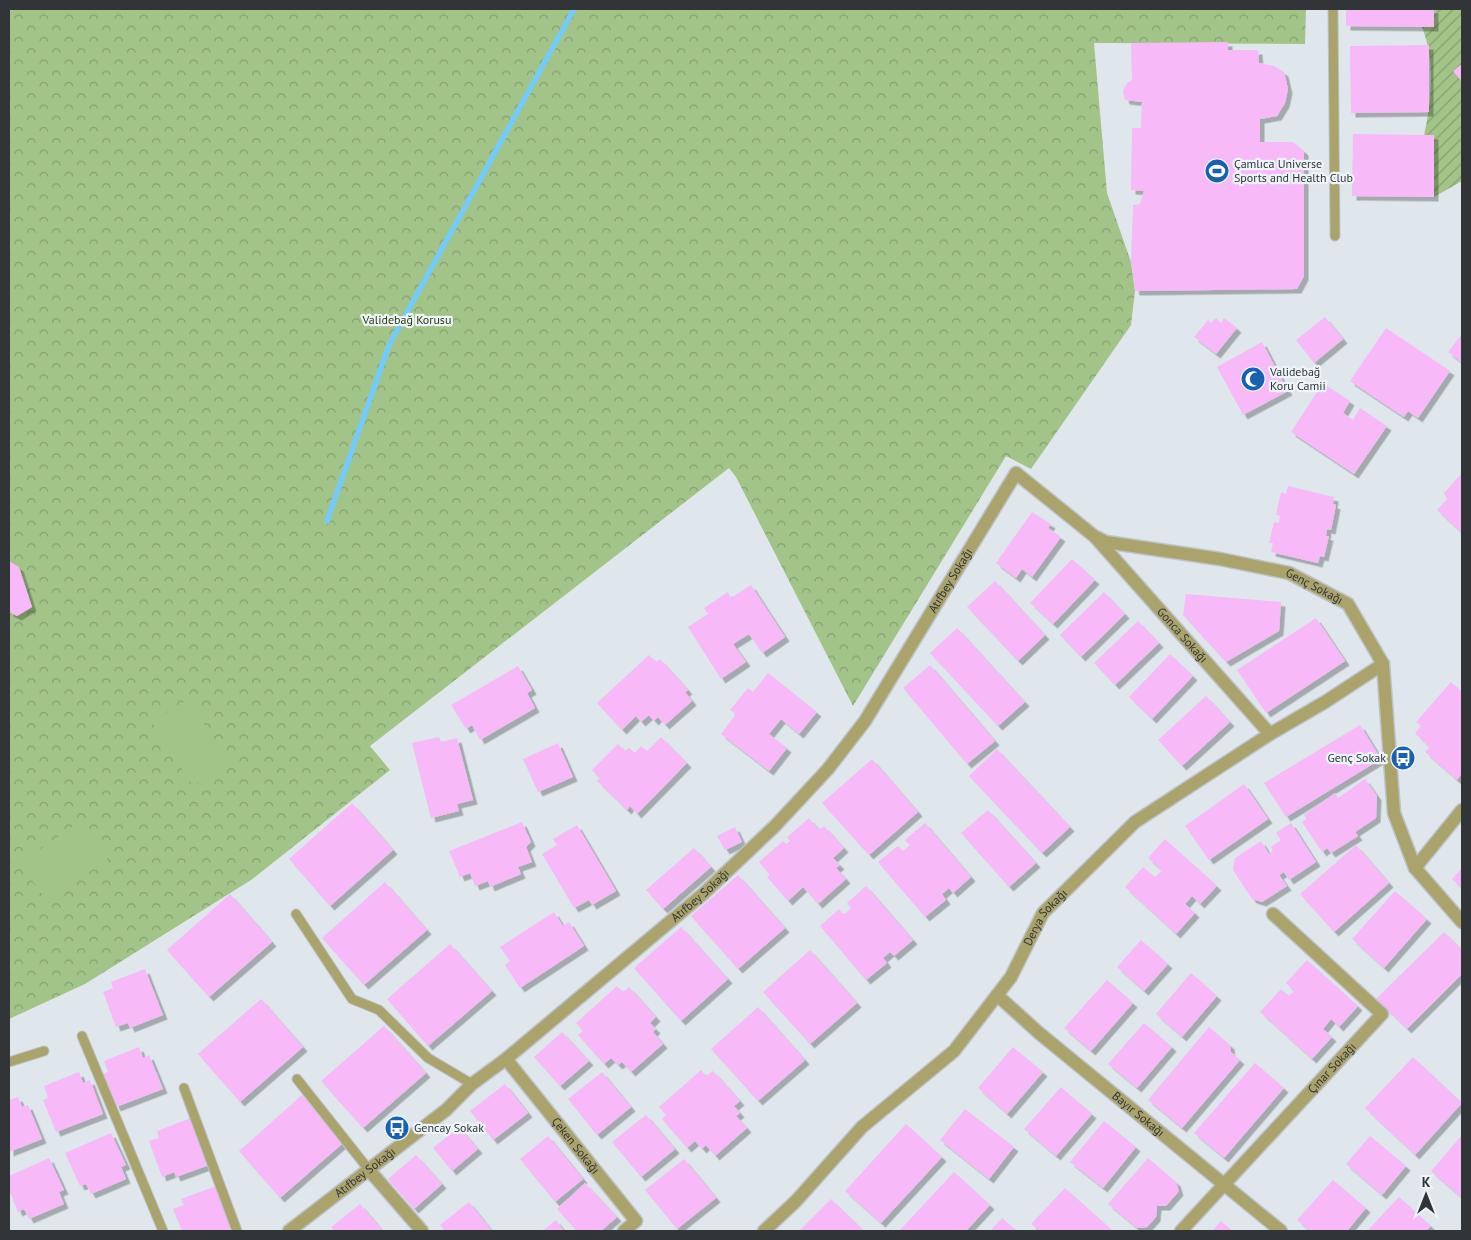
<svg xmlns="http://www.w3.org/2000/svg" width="1471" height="1240" font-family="'PT Sans',sans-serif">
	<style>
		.forest { fill: url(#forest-crowns) }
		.garden { fill: url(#garden-furrows) }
		.pitch { fill: #a3c488 }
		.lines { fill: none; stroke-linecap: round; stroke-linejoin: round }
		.stream { stroke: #74cbfa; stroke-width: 5.5 }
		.building { fill: #f7b9f8; filter: url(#shadow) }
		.service-casing { stroke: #bcc3c9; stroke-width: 11 }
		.minor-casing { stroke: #bcc3c9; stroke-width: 15 }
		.service { stroke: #aaa36b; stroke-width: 9 }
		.minor { stroke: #aaa36b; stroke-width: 12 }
		.labels { text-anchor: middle; stroke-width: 4.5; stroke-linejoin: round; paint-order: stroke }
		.poi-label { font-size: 12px; fill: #323537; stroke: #edf4fa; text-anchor: start }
		.park-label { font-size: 12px; fill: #1f3701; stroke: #edf4fa }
		.street-label { font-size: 12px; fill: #323537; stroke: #edf4fa }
	</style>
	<defs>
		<pattern id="forest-crowns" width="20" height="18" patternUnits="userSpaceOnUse" patternTransform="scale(1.25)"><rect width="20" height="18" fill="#a3c488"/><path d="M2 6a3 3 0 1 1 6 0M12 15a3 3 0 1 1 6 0" fill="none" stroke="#85a070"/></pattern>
		<pattern id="garden-furrows" width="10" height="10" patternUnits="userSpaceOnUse" patternTransform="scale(1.25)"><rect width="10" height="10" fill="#a3c488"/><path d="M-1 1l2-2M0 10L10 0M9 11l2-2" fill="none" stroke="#85a070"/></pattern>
		<filter id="shadow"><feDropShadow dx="4.5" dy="4.5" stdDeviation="0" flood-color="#0004"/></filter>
	</defs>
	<rect width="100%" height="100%" fill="#dfe7ed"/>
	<polygon class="forest" points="9,9 1306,9 1305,44 1094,43 1107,193 1131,262 1135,291 1131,325 1031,469 1006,456 853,706 736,477 729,468 370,746 390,770 251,880 85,984 9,1019"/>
	<path class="garden" d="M1434,9H1462V64L1454,71L1462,82V181L1434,197V135H1424C1432,102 1435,59 1422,27H1433Z"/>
	<g class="pitch">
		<polygon points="188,699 229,763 193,786 152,722"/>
		<polygon points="81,821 108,859 47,901 20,863"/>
	</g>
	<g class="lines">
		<polyline class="stream" points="327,521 389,345 574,9"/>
	</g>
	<g class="building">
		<polygon points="1346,9 1434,9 1434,27 1346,26"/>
		<polygon points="1228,42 1228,50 1258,50 1259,63 1274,66 1284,72 1288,89 1285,103 1277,116 1260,119 1260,142 1293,142 1304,151 1304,276 1297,289 1135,291 1131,262 1133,205 1140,204 1144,191 1131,190 1132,128 1141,128 1142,102 1125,100 1123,91 1127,83 1132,80 1131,43"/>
		<polygon points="1429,45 1429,112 1351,113 1350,46"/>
		<polygon points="1462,64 1462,82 1453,71"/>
		<polygon points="1353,134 1434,135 1434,197 1352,196"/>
		<polygon points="1325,317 1343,339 1314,363 1296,340"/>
		<polygon points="1216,318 1221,323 1224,318 1237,328 1216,354 1194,337 1208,320 1211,323"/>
		<polygon points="1386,328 1450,371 1418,418 1408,411 1404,417 1350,381"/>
		<polygon points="1462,334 1462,363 1448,352"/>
		<polygon points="1262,342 1288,391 1243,415 1217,367"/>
		<polygon points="1323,383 1350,401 1343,413 1353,420 1360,408 1387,426 1354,474 1291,432"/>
		<polygon points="1462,473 1462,533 1437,510 1447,499 1444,493"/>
		<polygon points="1288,486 1334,497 1333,504 1336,505 1331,530 1327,529 1326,536 1329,536 1324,557 1320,556 1318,563 1271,552 1273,543 1269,543 1274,522 1279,523 1280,516 1276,515 1281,492 1286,494"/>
		<polygon points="1032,512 1051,524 1048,528 1061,537 1032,577 1022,569 1016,578 996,563"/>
		<polygon points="1072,559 1095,580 1053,624 1030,603"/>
		<polygon points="9,561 19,567 32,607 17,616 9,612"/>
		<polygon points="995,581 1045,635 1018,661 967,607"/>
		<polygon points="751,585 785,637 762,653 749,634 733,644 746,662 721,679 688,627 708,614 704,608 728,592 731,598"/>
		<polygon points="1104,592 1125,614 1081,657 1060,635"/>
		<polygon points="1186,594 1281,602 1279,631 1226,662 1183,615"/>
		<polygon points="1316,618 1345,661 1266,713 1237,670"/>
		<polygon points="1138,621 1159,643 1115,685 1094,663"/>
		<polygon points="957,628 1025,702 998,726 930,653"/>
		<polygon points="1170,654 1193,676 1152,719 1129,697"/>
		<polygon points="649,655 656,662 660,659 688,690 685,692 692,701 665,725 658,717 654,721 649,715 641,722 636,716 622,730 597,703"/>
		<polygon points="930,665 995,741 967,764 903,688"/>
		<polygon points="518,666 532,690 527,693 535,708 480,740 472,725 466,729 451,705"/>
		<polygon points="768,673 817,712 799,734 781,719 769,734 787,748 769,771 721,734 736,714 730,710 748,688 753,692"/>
		<polygon points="1451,682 1462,692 1462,773 1457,780 1425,752 1430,747 1415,733 1421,726 1416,722"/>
		<polygon points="1206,696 1230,722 1182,766 1158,740"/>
		<polygon points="1360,725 1381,759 1286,817 1264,783"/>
		<polygon points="439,737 441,742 457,738 473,800 457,804 459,811 431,818 412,743"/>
		<polygon points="661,737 687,763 637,814 630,806 627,810 597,781 600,778 592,770 618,744 625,751 629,748 635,753 641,746 647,751"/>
		<polygon points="558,743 573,777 538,792 523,759"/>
		<polygon points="997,749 1070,827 1042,853 969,776"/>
		<polygon points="872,759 918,812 869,855 822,803"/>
		<polygon points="1365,779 1377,796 1376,818 1355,832 1358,836 1331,853 1327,848 1322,852 1302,822 1306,819 1304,815 1335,793 1338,798"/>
		<polygon points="1244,784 1268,819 1209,860 1185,826"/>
		<polygon points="352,803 393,850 330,906 289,859"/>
		<polygon points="988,810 1036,863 1009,887 961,833"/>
		<polygon points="809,818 819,830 824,826 844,848 833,858 840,865 836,868 846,879 818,904 803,887 788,901 767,877 770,875 759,862 783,841 786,844 790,841 787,837"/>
		<polygon points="522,822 531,842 526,847 532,862 518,867 521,874 490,887 488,881 475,886 470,873 460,877 449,851"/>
		<polygon points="925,823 971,877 953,893 949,888 942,894 946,900 925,917 878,862 898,846 903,851 910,845 905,840"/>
		<polygon points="1291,823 1316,862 1289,880 1284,872 1279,875 1287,886 1262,902 1252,899 1233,870 1235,858 1261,841 1269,854 1273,851 1271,847 1281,840 1276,833"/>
		<polygon points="577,825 616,891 592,905 589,900 574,908 542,854 557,845 553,839"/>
		<polygon points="735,827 742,842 725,850 717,836"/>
		<polygon points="1165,839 1217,886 1200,904 1192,896 1185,904 1195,913 1176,934 1125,887 1143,867 1155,877 1162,870 1148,858"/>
		<polygon points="1356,845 1389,883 1334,932 1300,894"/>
		<polygon points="694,848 711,867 663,909 646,890"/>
		<polygon points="1462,868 1462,888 1452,879"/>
		<polygon points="738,875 785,928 738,969 691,916"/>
		<polygon points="385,882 427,930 364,985 322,938"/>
		<polygon points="866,886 913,940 894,956 890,952 883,958 887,963 866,980 820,926 839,909 844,915 851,908 847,903"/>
		<polygon points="1395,891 1427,919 1384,968 1352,939"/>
		<polygon points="230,894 272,942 209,997 167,950"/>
		<polygon points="554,912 563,926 569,922 584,946 520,988 505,965 510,961 500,947"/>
		<polygon points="681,927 728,979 681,1021 634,968"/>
		<polygon points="1444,932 1462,950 1462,974 1407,1029 1376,999"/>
		<polygon points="1141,940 1168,964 1144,991 1117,967"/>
		<polygon points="450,944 492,991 428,1046 387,999"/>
		<polygon points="810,950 857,1003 810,1044 763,992"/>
		<polygon points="1307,960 1358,1006 1339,1027 1331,1019 1323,1029 1332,1037 1312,1059 1260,1012 1281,989 1289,996 1294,991 1286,983"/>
		<polygon points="145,969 163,1015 130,1028 128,1023 116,1027 103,992 113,988 111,982"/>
		<polygon points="1191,973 1217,996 1182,1037 1156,1014"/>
		<polygon points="1107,980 1133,1003 1091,1051 1064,1028"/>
		<polygon points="617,986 623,992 629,987 656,1017 650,1023 656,1029 653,1032 663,1044 631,1072 622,1062 618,1065 611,1058 604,1064 578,1035 583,1031 576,1023"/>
		<polygon points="261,999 303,1047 240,1102 198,1054"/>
		<polygon points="758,1007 805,1060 758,1101 711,1049"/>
		<polygon points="1144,1023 1172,1047 1137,1088 1108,1064"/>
		<polygon points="384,1026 426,1073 363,1128 321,1081"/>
		<polygon points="1209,1027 1230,1045 1231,1052 1240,1060 1182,1128 1148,1100"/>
		<polygon points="562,1032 589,1061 560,1086 534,1057"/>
		<polygon points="139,1047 143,1058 149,1055 163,1089 116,1107 103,1074 108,1072 104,1061"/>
		<polygon points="1013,1047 1043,1072 1007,1114 978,1088"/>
		<polygon points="1413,1057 1462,1103 1415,1155 1365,1108"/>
		<polygon points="1255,1063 1284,1088 1224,1158 1194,1133"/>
		<polygon points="701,1070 706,1076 713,1071 740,1101 734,1106 740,1113 736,1116 747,1128 715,1156 706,1145 702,1149 695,1141 687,1148 662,1119 666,1115 659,1107"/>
		<polygon points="79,1072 83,1083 90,1080 103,1114 56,1132 43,1100 48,1098 44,1086"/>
		<polygon points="602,1072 631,1107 597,1135 568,1099"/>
		<polygon points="505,1084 528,1113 493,1140 470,1111"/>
		<polygon points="1061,1087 1092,1114 1056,1156 1024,1129"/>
		<polygon points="302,1095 343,1143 280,1198 239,1151"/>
		<polygon points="18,1097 22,1107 28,1105 42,1139 9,1152 9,1100"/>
		<polygon points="965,1109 1014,1147 989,1179 940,1140"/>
		<polygon points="646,1115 675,1149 641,1177 612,1142"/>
		<polygon points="191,1118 209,1165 176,1177 174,1172 162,1177 149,1141 159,1138 157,1131"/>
		<polygon points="1104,1121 1136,1147 1103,1188 1070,1162"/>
		<polygon points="906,1124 942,1157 881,1223 845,1191"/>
		<polygon points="459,1127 478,1149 452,1171 433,1148"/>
		<polygon points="111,1133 126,1165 121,1167 126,1179 91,1194 86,1184 80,1186 65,1153"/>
		<polygon points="1462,1135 1462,1198 1431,1171"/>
		<polygon points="548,1136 583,1179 555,1202 520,1159"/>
		<polygon points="1370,1136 1406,1166 1382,1195 1346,1164"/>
		<polygon points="416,1155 442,1184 414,1209 388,1179"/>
		<polygon points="49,1158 64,1190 59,1192 64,1204 29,1219 24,1209 18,1212 9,1190 9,1176"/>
		<polygon points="1148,1158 1176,1182 1179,1191 1166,1206 1157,1206 1156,1217 1147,1227 1137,1228 1108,1204"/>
		<polygon points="684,1159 716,1198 677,1229 645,1190"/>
		<polygon points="954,1172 990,1205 966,1231 899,1231"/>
		<polygon points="1333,1180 1366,1208 1347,1231 1310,1231 1297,1220"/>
		<polygon points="585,1183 617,1217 601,1231 577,1231 557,1209"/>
		<polygon points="216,1186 233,1231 182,1231 173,1209 184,1205 181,1199"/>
		<polygon points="1065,1188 1113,1231 1040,1231 1031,1224"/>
		<polygon points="1399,1197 1431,1226 1426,1231 1367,1231"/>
		<polygon points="831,1199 864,1231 799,1231"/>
		<polygon points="469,1202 492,1231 445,1231 440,1225"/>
		<polygon points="360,1204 383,1231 335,1231 331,1227"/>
		<polygon points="1002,1218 1017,1231 990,1231"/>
		<polygon points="556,1220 564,1231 542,1231"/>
		<polygon points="1221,1221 1232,1231 1212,1231"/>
	</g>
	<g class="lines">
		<defs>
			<g id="service">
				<polyline points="1333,9 1335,236"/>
				<polyline points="296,914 352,999 379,1010 428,1058 472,1084"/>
				<polyline points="82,1036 163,1231"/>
				<polyline points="9,1062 44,1051"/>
				<polyline points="297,1079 369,1170"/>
				<polyline points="184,1088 237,1231"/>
			</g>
			<g id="minor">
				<path id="s1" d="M1096,538L1270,734"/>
				<polyline points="1415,868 1462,810"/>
				<path id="s2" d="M997,995L1039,1033L1281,1231"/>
				<path id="s3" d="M506,1059L636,1221L624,1231"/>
				<polyline points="369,1170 422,1231"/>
				<path id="s4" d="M289,1231L446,1110L472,1084L506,1059L703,894L775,826L828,769L865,721L1016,473L1094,536L1106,542L1220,559L1289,573L1348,604L1383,664L1394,813L1415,868L1462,922"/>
				<path id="s5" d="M764,1231L796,1201L862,1127L954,1051L1011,977L1043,913L1135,822L1270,734L1325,702L1383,664"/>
				<path id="s6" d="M1181,1231L1382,1014L1273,914"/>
			</g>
		</defs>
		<use href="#service" class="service-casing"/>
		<use href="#minor" class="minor-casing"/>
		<use href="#service" class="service"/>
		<use href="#minor" class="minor"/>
	</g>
	<defs>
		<symbol id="stadium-disc" viewBox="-11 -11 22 22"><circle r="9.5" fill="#1a60b0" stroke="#edf4fa"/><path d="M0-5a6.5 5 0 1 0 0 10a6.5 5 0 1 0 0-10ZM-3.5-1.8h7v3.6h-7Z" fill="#fff"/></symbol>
		<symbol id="mosque-disc" viewBox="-11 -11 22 22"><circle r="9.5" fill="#1a60b0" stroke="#edf4fa"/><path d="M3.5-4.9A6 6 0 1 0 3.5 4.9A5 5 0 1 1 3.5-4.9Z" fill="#fff"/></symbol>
		<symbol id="bus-disc" viewBox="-11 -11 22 22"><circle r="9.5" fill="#1a60b0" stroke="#edf4fa"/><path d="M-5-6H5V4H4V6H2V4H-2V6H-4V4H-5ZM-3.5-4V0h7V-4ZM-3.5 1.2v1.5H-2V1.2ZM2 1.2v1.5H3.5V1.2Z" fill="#fff"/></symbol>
	</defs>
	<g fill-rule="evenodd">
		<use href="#stadium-disc" x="1203" y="157" width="28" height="28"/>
		<use href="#mosque-disc" x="1239" y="365" width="28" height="28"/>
		<use href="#bus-disc" x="1389" y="744" width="28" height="28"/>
		<use href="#bus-disc" x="383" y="1114" width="28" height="28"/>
	</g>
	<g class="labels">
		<g class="poi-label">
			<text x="1234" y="168">Çamlıca Universe<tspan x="1234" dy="14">Sports and Health Club</tspan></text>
			<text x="1270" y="376">Validebağ<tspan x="1270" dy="14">Koru Camii</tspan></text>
			<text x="1386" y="762" text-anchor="end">Genç Sokak</text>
			<text x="414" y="1132">Gencay Sokak</text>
		</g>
		<g class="park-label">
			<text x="407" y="324">Validebağ Korusu</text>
		</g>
		<g class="street-label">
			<text dy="4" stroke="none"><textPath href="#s4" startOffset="936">Atıfbey Sokağı</textPath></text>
			<text dy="4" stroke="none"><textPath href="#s4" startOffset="1390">Genç Sokağı</textPath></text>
			<text dy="4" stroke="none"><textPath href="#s1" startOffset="130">Gonca Sokağı</textPath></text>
			<text dy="4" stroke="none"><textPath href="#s4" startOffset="531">Atıfbey Sokağı</textPath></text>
			<text dy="4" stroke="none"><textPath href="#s5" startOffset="425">Derya Sokağı</textPath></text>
			<text dy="4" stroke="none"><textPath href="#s6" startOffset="222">Çınar Sokağı</textPath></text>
			<text dy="4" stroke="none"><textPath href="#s2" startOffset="185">Bayır Sokağı</textPath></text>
			<text dy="4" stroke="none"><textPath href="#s3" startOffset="111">Çeken Sokağı</textPath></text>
			<text dy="4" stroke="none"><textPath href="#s4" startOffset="96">Atıfbey Sokağı</textPath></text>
		</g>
	</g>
	<rect width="1471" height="1240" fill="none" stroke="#323537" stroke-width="20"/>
	<g transform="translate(1426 1195)" stroke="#edf4fa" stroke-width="4" paint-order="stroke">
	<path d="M0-4L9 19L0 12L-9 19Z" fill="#323537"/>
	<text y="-8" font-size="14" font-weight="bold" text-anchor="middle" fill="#323537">K</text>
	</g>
</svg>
